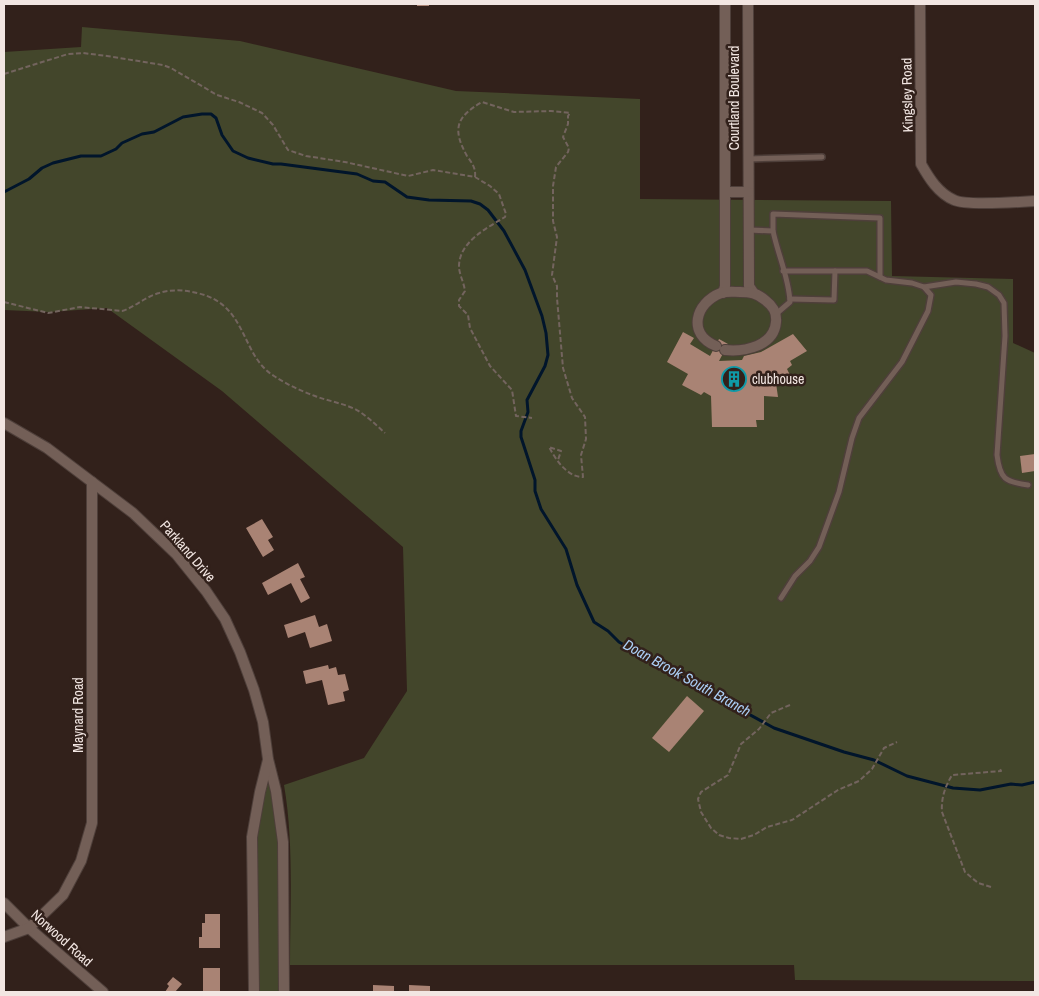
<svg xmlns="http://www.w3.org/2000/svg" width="1039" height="996" font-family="'Archivo Narrow',sans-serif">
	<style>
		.green { fill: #43462b }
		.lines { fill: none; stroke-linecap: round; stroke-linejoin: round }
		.stream { stroke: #01152b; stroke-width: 3 }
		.building { fill: #a98374 }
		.service-casing { stroke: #4e3f3a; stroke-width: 8 }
		.minor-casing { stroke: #4e3f3a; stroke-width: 12 }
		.path { stroke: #73645e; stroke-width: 2; stroke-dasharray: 5 2.5; stroke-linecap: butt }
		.service { stroke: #735f57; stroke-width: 5 }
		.minor { stroke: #735f57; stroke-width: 10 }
		.labels { text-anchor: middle; stroke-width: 5; stroke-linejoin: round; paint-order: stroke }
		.street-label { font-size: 14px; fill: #f2e6e2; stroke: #32211b }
		.poi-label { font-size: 14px; fill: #f2e6e2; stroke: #32211b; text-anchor: start }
		.water-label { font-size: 15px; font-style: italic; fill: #abcef5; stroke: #32211b }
	</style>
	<rect width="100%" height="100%" fill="#32211b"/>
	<g class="green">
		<path d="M82,27L240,41L456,91L640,99V199L891,201L892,276L1013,279V343L1035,353V981L795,980L794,965H290C290,907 294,842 284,785L364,758L407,691L403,547L222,391L107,308L49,312L4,310V52L81,47Z"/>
		<polygon points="268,759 276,791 284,992 254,992 252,837"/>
	</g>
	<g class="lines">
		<polyline class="stream" points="4,192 29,179 42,168 53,163 81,156 101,156 116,149 122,143 142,134 154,132 183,117 202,114 211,114 216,118 222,135 233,151 248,158 273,164 281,164 357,174 373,181 385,182 407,197 429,200 471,201 480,204 488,210 504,231 525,270 542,316 546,333 548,355 545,366 527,400 528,412 521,431 521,437 535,480 535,491 541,509 566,549 577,585 594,622 608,631 619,642 631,649 654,661 661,662 672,672 774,728 844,752 874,760 907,776 953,788 980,790 1011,784 1022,785 1035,782"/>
	</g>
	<g class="building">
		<rect x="417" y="4" width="12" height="2"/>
		<polygon points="683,332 694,338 690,344 710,356 719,339 728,344 719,361 742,360 744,356 761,352 793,334 807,351 790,361 792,365 787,369 790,375 776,383 778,397 764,396 764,420 756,420 757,427 712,427 711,396 704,392 701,395 682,385 688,374 667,362"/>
		<polygon points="1035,454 1035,471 1022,473 1020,456"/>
		<polygon points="262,519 273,537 268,540 274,550 263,557 246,528"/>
		<polygon points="298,563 305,577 300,579 310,598 301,603 291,583 268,595 262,583"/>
		<polygon points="315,615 319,627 327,624 332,641 310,648 305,632 288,638 284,625"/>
		<polygon points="328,665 329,669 336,667 338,675 345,674 349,690 343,692 345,701 328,705 322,680 306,684 303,671"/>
		<polygon points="687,696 704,711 669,752 652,738"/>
		<polygon points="205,914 220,914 220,948 199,948 199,937 202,937 202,923 205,923"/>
		<rect x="203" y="968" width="17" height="24"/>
		<polygon points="173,977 182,984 175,992 165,992 169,986 167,984"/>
		<polygon points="373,985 394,986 394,992 373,992"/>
		<polygon points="409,985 430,986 430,992 409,992"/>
	</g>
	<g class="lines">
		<defs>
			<g id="service">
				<polyline points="748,159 822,157"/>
				<path d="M749,230L773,231C778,255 789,278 790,302L776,314"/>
				<polyline points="773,231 773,214 880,218 880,277"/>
				<path d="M924,287L956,282L976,284L988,287L999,295L1004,303L1005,336L997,455C1000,479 1005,482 1028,485"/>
				<polyline points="790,299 834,300 835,271"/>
				<polyline points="781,598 795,576 810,561 819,547 839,492 852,438 859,418 902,362 928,311 931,295 924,287 912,283 886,280 867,271 783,271"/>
			</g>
			<g id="minor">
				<polyline points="748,4 749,286 753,292"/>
				<path d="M920,4L921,164C929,178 938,193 954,200C966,206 1019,202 1035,201"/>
				<polyline points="725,192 748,192"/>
				<polyline points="723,293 725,286 725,4"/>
				<path d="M716,346C687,334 695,303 721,293C727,291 734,292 740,292C750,292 757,293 765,300C773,306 777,312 776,322C774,346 745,352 725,350"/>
				<polyline points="4,423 47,448 133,513 177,555 206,591 225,619 240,652 254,690 263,722 268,759 276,791 283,842 284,992"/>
				<polyline points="4,903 29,928 103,992"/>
				<polyline points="4,937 29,928 63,895 81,861 92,823 92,482"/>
				<polyline points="254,992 252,837 260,792 268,760"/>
			</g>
		</defs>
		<use href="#service" class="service-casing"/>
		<use href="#minor" class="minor-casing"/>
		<g class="path">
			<path d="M4,74L68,54L83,53L107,56L163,65L171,68L217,95L239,102L262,113L273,125L288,150L306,156L345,162L408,176L433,170L475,177L490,186L499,194L506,214L505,217C487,228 458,242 459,268C460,276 464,283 465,291L459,300V306L468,315L470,328L490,366L512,390L516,416L532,418"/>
			<path d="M475,177C476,168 472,163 467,156C452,129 456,117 482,102L514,112L551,111L570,113L568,116V124L563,137L569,148L568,152L556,167L553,186V221L557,237L552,275L557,286V298L563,368L572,398L585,417L586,439L581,455L583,477C567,477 556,460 549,447L561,451L558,460"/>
			<path d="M4,302L48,313L80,307L122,311C135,307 145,297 159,293C171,289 185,290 197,293C248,304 240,355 274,376C286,384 301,391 315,396C328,401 342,403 355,409C366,415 375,424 385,433"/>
			<polyline points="790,705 771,713 759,729 741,744 728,775 701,792 698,799 701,812 711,828 719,835 729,838 741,839 754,835 767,827 792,820 838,790 859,781 872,769 884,748 897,742"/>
			<path d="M991,887L978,883L965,872L942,812C941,798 945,787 952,775L1001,771L1000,769H998"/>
		</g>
		<use href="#service" class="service"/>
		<use href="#minor" class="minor"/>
	</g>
	<defs>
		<symbol id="building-ring" viewBox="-11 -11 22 22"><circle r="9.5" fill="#32211b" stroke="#0f9aa8" stroke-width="1.5"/><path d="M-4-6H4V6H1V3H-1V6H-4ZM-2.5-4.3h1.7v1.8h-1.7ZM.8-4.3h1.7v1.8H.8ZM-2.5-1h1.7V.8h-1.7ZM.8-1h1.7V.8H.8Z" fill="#0f9aa8"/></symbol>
	</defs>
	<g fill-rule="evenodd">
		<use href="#building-ring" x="720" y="365" width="28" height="28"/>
	</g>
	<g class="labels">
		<g class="street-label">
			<text transform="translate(907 95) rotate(-91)" y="5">Kingsley Road</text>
			<text transform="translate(734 98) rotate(-90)" y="5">Courtland Boulevard</text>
			<text transform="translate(188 551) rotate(49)" y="5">Parkland Drive</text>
			<text transform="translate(78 715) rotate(-90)" y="5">Maynard Road</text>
			<text transform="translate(62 938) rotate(42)" y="5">Norwood Road</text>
		</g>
		<g class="poi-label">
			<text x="752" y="384">clubhouse</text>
		</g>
		<g class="water-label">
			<text transform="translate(687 678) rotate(29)" y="5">Doan Brook South Branch</text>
		</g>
	</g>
	<rect width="1039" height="996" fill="none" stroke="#f2e6e2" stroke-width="10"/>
</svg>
